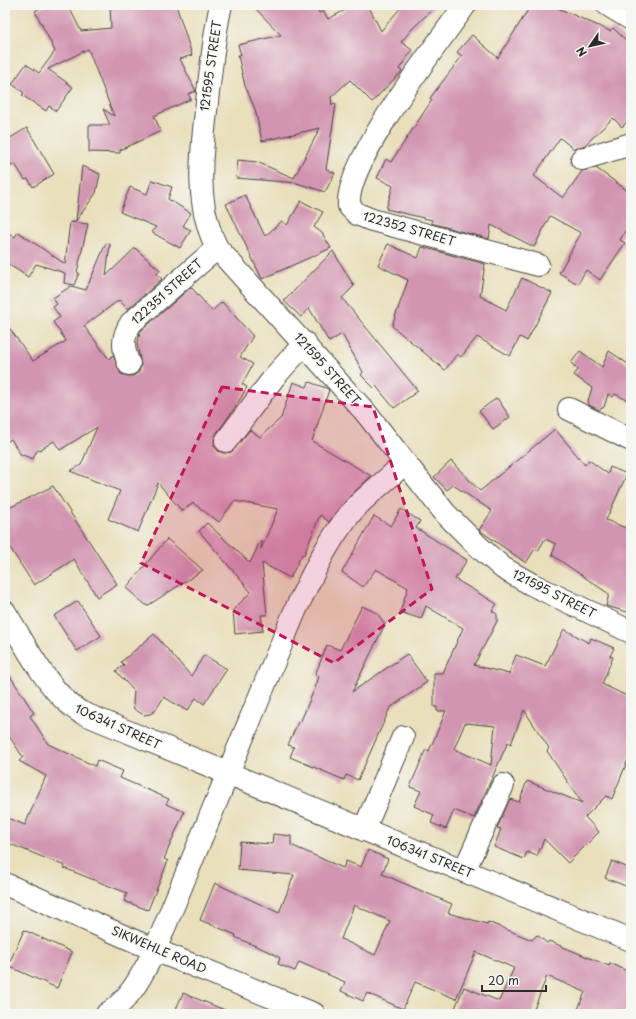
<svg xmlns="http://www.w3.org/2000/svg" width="636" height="1019" font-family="'Playpen Sans',sans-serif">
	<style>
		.building { fill: #d295b1; fill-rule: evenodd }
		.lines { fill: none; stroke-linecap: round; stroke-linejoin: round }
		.street-casing { stroke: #484641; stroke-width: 24 }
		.street { stroke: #fff; stroke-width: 22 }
		.marked { fill: #c2185b; fill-opacity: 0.2; stroke: #c2185b; stroke-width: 3; stroke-dasharray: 8 5; stroke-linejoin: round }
		.labels { text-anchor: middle; stroke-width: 3; stroke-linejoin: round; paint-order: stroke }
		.street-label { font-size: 12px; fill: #2b2b2b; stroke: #f6f6f2 }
	</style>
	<rect width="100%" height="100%" fill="#f6f6f2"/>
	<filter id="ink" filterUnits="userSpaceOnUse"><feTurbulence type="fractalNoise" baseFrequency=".025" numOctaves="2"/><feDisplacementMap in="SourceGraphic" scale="8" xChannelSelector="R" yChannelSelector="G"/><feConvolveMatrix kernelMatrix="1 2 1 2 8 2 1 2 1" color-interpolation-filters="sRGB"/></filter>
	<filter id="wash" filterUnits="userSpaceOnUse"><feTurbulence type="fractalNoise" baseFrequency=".012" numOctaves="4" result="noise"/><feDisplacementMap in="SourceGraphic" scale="16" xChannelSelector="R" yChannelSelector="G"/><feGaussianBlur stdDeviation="0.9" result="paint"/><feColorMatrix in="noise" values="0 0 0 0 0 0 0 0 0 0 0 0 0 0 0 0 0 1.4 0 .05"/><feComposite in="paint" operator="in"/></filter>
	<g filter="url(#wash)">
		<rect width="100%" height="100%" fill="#e9dfbb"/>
		<g id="blocks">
			<g class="building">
				<polygon points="46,5 68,5 81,31 111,28 110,5 176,5 192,55 180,59 196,91 188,94 191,99 154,116 161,131 120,150 120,153 89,152 89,125 110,125 103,109 114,116 88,49 48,69 73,87 56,111 49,106 46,111 22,95 24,93 12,84 26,64 39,73 55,51 35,11"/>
				<polygon points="252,5 316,5 319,13 323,11 328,19 355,5 368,5 381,31 403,5 437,5 413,28 401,42 412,50 399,69 402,71 372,102 350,80 331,97 332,106 334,103 336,104 326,169 335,173 325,192 297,183 236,178 238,160 257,162 294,178 320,128 262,141 255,109 245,86 238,55 241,55 238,45 281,35"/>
				<polygon points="531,5 551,5 610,31 613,28 631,45 631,118 622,127 613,118 585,145 574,149 560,138 534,176 563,198 582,171 596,168 631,193 631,221 620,240 625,243 600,280 586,270 578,284 559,273 581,233 550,216 534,247 491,225 489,239 431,223 432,220 386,209 393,186 377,178 386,159 391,162 432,100 430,98 462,56 457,52 472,35 498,58"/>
				<polygon points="27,128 54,174 33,187 28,179 25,180 15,164 11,166 5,156 5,141"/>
				<polygon points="82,166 100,174 96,193 76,221"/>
				<polygon points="152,180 172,187 168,199 191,213 183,226 191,230 180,248 151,232 156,227 120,212 130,187 147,194"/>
				<polygon points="245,195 265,236 282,221 287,225 301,201 323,212 314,227 322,233 331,248 262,279 226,204"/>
				<polygon points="70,222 88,224 77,272 79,273 74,285 64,283 65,273 36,264 28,277 5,262 5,231 15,237 18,232 65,264"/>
				<polygon points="106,243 110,244 106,276 135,248 160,270 157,274 162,279 128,309 119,300 84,326 109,359 113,355 121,374 128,376 133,376 139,372 141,365 137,343 141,331 191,287 212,311 222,302 253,336 240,357 253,364 242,384 247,387 236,406 216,434 214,439 214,446 218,451 224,453 231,452 250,430 260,437 281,418 293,382 307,387 309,382 326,388 329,390 312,441 371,476 348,498 329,522 320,515 304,555 302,554 290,578 262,563 267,615 261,615 263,631 235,634 233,610 251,592 199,531 207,523 250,563 261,540 261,549 278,509 234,501 219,522 193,503 182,511 158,483 138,532 108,519 120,491 70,471 81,465 97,427 60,450 54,441 36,452 33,459 20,454 11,439 5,443 5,322 33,361 66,341 53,322 60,317 53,307 57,304 53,298 71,286 86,290"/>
				<polygon points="388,244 418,258 422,247 485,264 480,296 506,310 522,278 552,293 527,341 520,337 510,356 477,337 461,357 457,354 445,370 392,326 408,280 378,265"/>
				<polygon points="333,251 354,286 342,298 418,391 394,408 376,386 374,388 361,375 363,372 342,334 329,342 309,308 301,317 284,301"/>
				<polygon points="580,351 602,367 609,351 631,366 631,402 615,394 613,397 608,394 604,407 599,410 589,405 588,401 592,388 574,375 578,370 571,363"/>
				<polygon points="497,398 510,417 493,429 479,411"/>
				<polygon points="555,429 585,465 589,460 608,474 610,467 627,474 606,520 631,530 631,613 606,606 609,594 552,555 556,544 545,539 538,551 535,549 526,563 482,532 479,530 492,511 453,485 447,490 434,477 451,461 480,491"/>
				<polygon points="53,486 117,584 97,597 74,559 34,585 12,551 5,537 5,510"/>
				<path d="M401,509L420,521L416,528L467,560L455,579L497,604L492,611L497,614V621L474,665L509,674L516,655L545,666L564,629L589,643L591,638L614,648L610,656L613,657L602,684L631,698V752L612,799L606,796L585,817L599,832L568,863L544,839L537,856L527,852L524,859L494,847L501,829L497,828L510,799L519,802L527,781L582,803L547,751L549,748L524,710L511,744L508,742L474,818L454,810L446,829L431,823L434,815L414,806L421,791L410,787L426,749L429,751L446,711H437V707H434V673H443L463,628L426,606L421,619L400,612L408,588L376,569L363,587L342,572L374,516L391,526ZM465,723L495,726L491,765L454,749Z"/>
				<polygon points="167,539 203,570 147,606 126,588"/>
				<polygon points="78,601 101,636 77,651 54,616"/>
				<polygon points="362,606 377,613 385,624 352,692 407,654 427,682 390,708 358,780 346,775 344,780 290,757 294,747 288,745 298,722 300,723 317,683 319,676 315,675 327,645 340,650"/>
				<polygon points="154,634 191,676 204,655 227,669 204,704 196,698 187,711 164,697 155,711 150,714 144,715 134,709 133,703 134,691 116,671 124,665 121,662"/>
				<polygon points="5,668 34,713 30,716 48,744 95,766 97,760 123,771 120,778 169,799 166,804 184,812 164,859 168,861 148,910 124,901 127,893 64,868 65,866 5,842 5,817 25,825 46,776 19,761 23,757 5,730"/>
				<path d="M273,834L291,836V845L343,868L346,861L361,867L368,850L388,859L382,874L452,904L448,913L487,924L488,922L532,940L537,935L547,943L549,941L609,966L610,963L631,973V1014H576L585,992L547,976L532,1014H455L457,1009L455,1008L464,987L499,1001L514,968L476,952L456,999L415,982L403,1009L367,993L363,1001L341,991L345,982L299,962L295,971L278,964L280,958L272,953L235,937L236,935L200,920L215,883L279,913L294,875L238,870L240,842L272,844ZM354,905L390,921L375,955L341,939Z"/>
				<polygon points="612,861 631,869 631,888 605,878"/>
				<polygon points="24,930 72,952 57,988 8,966"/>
				<polygon points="183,993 232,1013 232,1014 174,1014"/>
			</g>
		</g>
	</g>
	<g filter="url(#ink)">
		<use href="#blocks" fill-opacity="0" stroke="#484641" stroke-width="1"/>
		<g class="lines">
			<defs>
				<g id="street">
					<path d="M221,5C214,34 212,63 208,92C203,145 192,198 217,248L366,413L445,513L479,547L503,568L531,584L631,632"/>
					<path d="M465,5C438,44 344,163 349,206L357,214L372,220L538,265"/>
					<polyline points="608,5 631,19"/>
					<polyline points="582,159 631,144"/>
					<path d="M129,364C122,348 122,337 131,323L217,248"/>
					<polyline points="569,409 631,440"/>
					<polyline points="226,441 275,376 305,343"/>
					<path d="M5,612C25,644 48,692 80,712L631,940"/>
					<polyline points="364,830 403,737"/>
					<polyline points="464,871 503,785"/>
					<polyline points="5,884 155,950 314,1014"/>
					<path d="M107,1014C131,999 142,974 155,950L295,611C312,576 329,536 357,506C372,491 389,478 405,463"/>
				</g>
			</defs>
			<use href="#street" class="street-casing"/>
			<use href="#street" class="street"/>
		</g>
	</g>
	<path class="marked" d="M222,387L373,407L432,589L334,663L141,563Z"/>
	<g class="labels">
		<g class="street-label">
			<text transform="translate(211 66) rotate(-82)" y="4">121595 STREET</text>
			<text transform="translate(409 229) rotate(16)" y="4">122352 STREET</text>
			<text transform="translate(167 292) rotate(-42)" y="4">122351 STREET</text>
			<text transform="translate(327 369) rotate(48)" y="4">121595 STREET</text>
			<text transform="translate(554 594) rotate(27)" y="4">121595 STREET</text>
			<text transform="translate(118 727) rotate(24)" y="4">106341 STREET</text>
			<text transform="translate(430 857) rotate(22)" y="4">106341 STREET</text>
			<text transform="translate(159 950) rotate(23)" y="4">SIKWEHLE ROAD</text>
		</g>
	</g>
	<rect width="636" height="1019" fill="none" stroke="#f6f6f2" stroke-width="20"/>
	<g transform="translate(590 46) rotate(236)" stroke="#f6f6f2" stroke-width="3" paint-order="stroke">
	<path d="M0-3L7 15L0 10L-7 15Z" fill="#2b2b2b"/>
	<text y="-6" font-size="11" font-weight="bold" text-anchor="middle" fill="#2b2b2b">N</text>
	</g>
	<path d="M482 985v6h64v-6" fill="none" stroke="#2b2b2b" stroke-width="2"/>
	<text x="488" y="985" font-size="12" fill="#2b2b2b" stroke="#f6f6f2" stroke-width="3" paint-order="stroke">20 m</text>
</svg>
